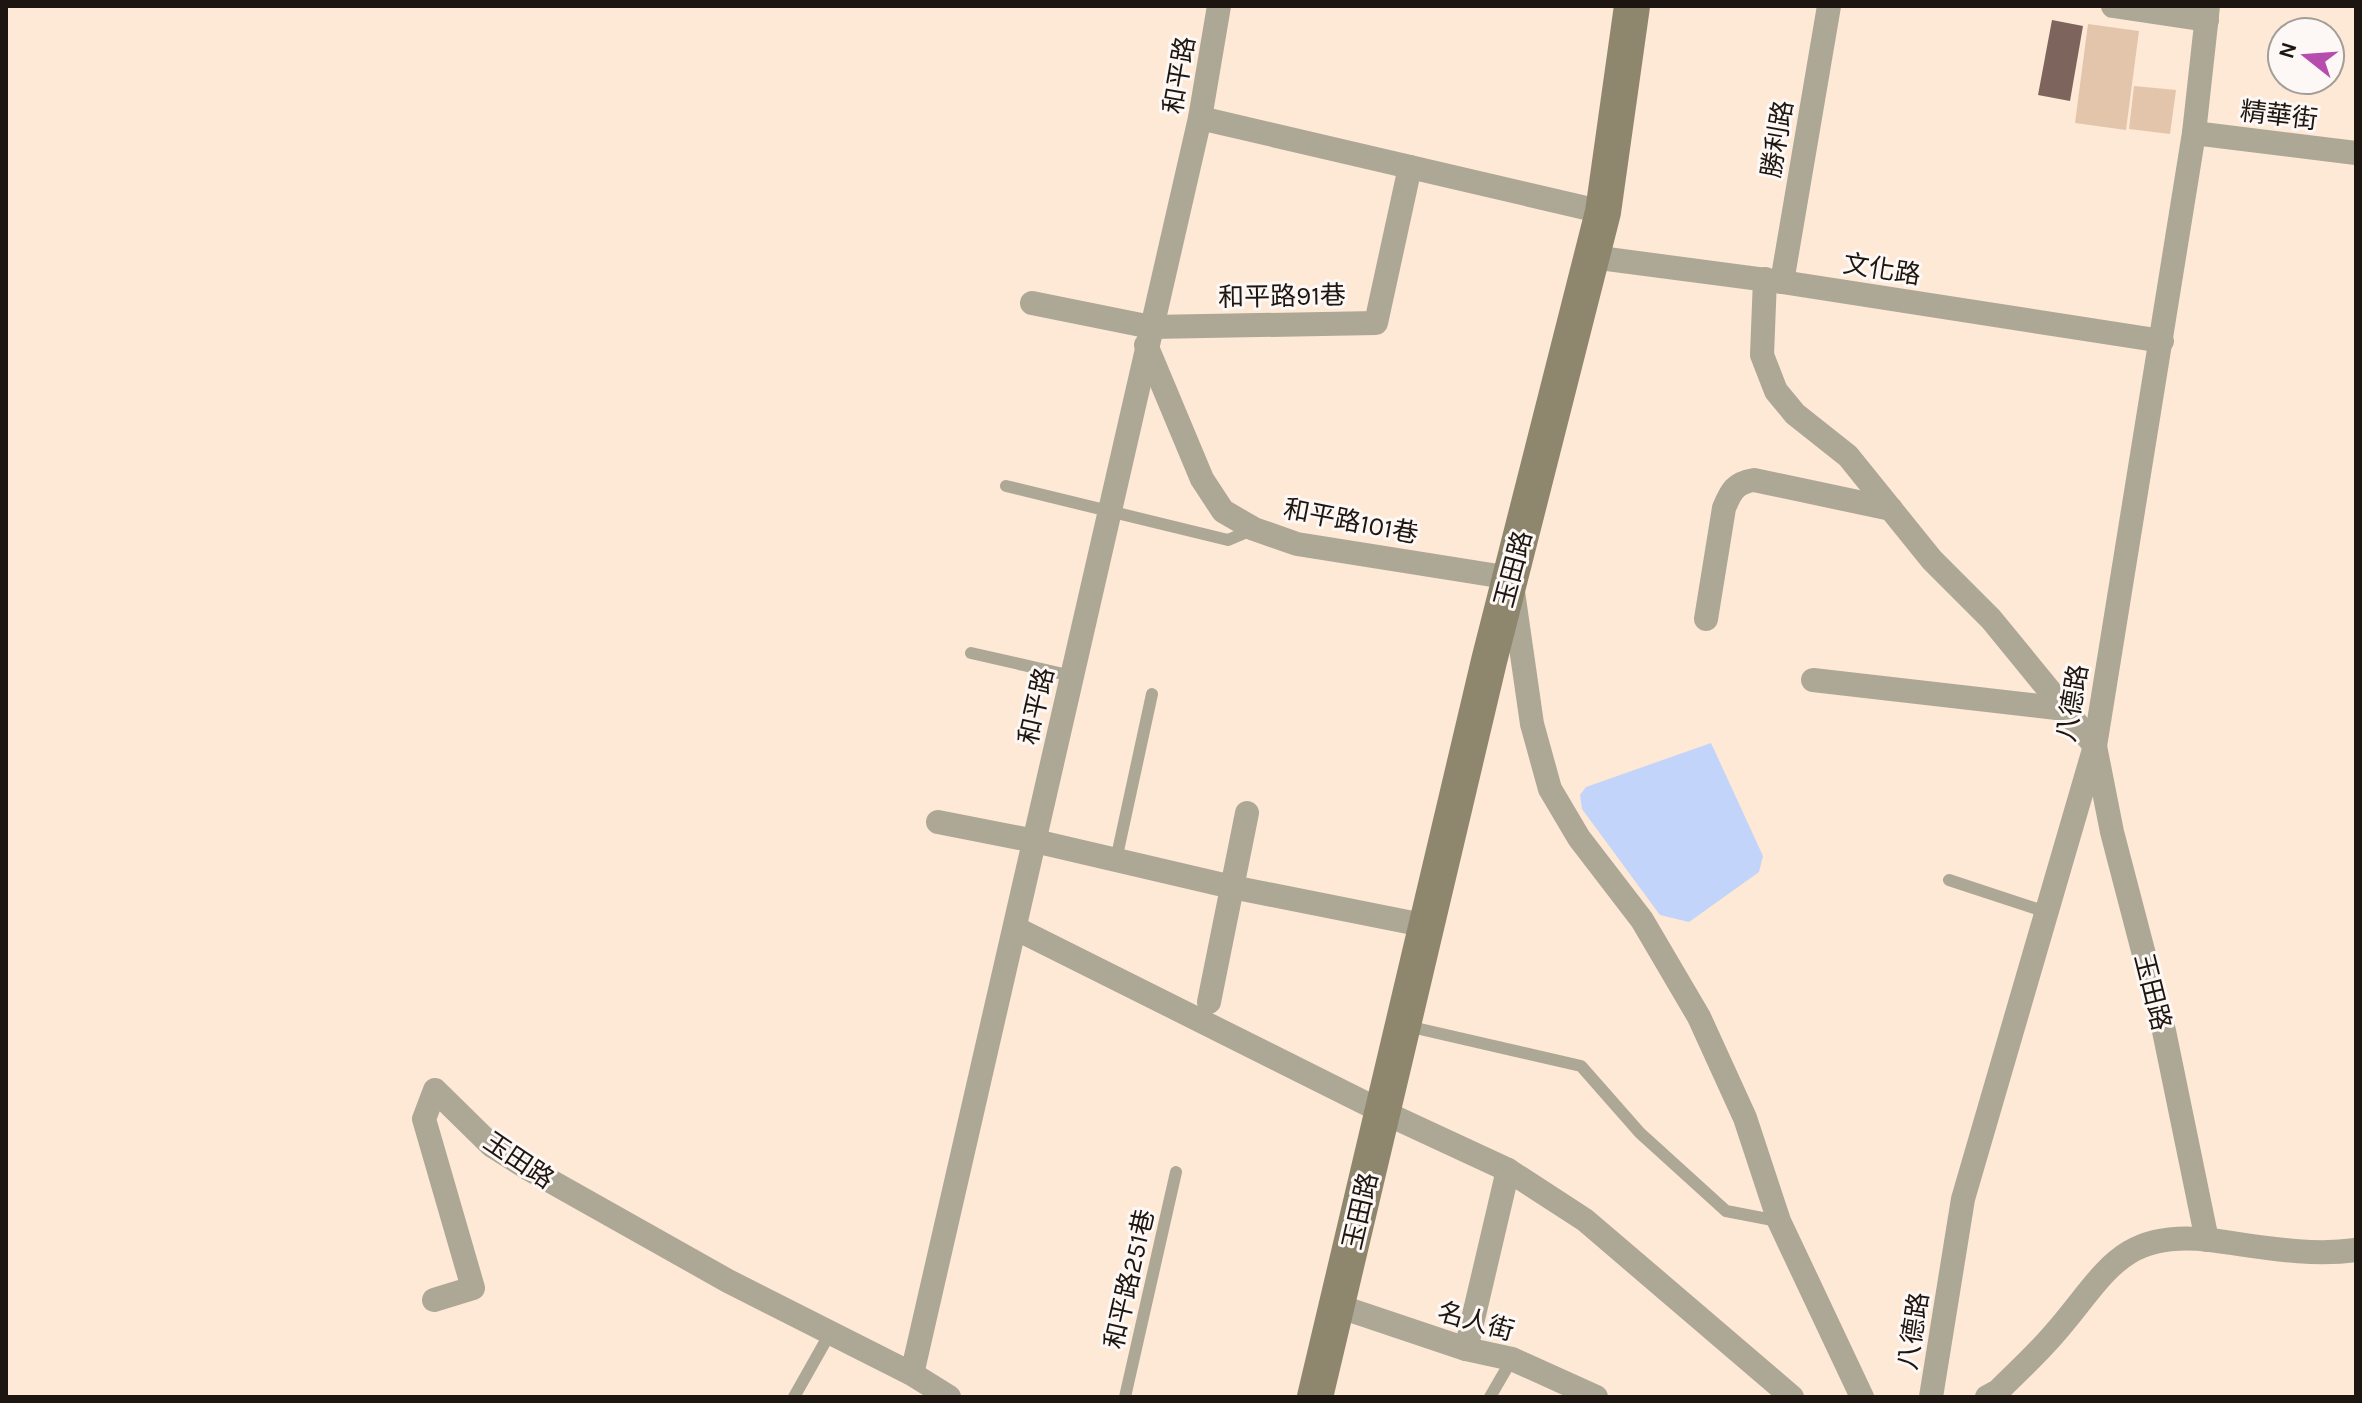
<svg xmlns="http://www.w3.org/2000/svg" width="2362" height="1403" font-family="Karla,'Noto Sans TC',sans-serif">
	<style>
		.green { fill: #e3c5ac }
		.water { fill: #c2d4f9 }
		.building { fill: #7d655e }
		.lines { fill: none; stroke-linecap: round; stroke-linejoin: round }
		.lane { stroke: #ada796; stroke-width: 12 }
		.street { stroke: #ada796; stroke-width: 24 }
		.secondary { stroke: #8e866d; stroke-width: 36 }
		.labels { text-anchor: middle; stroke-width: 6; stroke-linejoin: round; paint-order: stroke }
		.street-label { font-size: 26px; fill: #1d1610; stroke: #fdf8f5 }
	</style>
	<rect width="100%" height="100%" fill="#fee8d6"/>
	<g class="green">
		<polygon points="2088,24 2139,31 2126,130 2075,123"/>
		<polygon points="2134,86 2176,90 2170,134 2129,129"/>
	</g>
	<polygon class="water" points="1711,743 1763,856 1759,872 1689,922 1660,915 1582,809 1580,795 1586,787"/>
	<polygon class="building" points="2052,20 2083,26 2070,101 2038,95"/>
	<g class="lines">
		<g class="lane">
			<polyline points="1006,486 1228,540 1254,529"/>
			<polyline points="971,653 1072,676"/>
			<polyline points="1116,860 1152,694"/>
			<polyline points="1949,880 2046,912"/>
			<polyline points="1407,1026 1581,1066 1640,1133 1726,1211 1778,1221"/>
			<polyline points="794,1397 829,1335"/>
			<polyline points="1125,1397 1176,1172"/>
			<polyline points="1490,1397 1512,1359"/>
		</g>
		<g class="street">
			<polyline points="2113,6 2207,20"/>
			<polyline points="1200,118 1603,212"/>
			<polyline points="2194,133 2356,153"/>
			<polyline points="1592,257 1782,282 2162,341"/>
			<polyline points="1765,279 1762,355 1776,391 1795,414 1848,456 1932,560 1991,619 2095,746 2112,832 2164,1031 2207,1240"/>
			<polyline points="1782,282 1829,6"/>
			<polyline points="1032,303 1151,327 1376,323 1410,167"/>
			<polyline points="1146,345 1202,479 1223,511 1254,529 1297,544 1511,578 1532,724 1550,789 1579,838 1642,920 1699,1017 1745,1118 1779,1221 1862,1397"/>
			<path d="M1706,619L1724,508C1731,491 1735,483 1754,480L1891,509"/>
			<polyline points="1813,680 2065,709"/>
			<polyline points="938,822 1035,841 1232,887 1428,926"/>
			<polyline points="1015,928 1383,1112 1508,1170 1585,1220 1792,1397"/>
			<polyline points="1209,1002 1247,813"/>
			<polyline points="434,1300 473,1288 424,1119 435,1090 491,1145 529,1169 728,1281 912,1374 949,1397"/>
			<polyline points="1338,1306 1466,1349 1512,1359 1596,1397"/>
			<polyline points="1466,1349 1508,1170"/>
			<polyline points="912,1374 1200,118 1219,6"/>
			<polyline points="1931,1397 1963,1199 2095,746 2194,133 2208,6"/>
			<path d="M1987,1397L1998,1391C2017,1372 2037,1354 2054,1334C2105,1276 2119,1229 2210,1240C2258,1246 2307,1257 2356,1250"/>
		</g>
		<polyline class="secondary" points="1315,1397 1489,661 1603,212 1632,6"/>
	</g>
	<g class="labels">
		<g class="street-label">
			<text transform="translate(1179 75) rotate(-80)" y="9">和平路</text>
			<text transform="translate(2279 115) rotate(7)" y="9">精華街</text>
			<text transform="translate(1777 139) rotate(-80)" y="9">勝利路</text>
			<text transform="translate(1882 269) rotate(9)" y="9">文化路</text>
			<text transform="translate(1282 296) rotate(-1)" y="9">和平路91巷</text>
			<text transform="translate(1351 521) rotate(11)" y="9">和平路101巷</text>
			<text transform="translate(1513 569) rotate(-75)" y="9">玉田路</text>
			<text transform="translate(2072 703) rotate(-80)" y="9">八德路</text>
			<text transform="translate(1036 706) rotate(-77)" y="9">和平路</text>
			<text transform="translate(2153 992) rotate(76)" y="9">玉田路</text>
			<text transform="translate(519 1160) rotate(34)" y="9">玉田路</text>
			<text transform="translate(1360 1211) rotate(-77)" y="9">玉田路</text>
			<text transform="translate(1129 1279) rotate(-77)" y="9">和平路251巷</text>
			<text transform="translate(1476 1321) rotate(16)" y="9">名人街</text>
			<text transform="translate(1913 1331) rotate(-81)" y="9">八德路</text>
		</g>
	</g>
	<rect width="2362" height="1403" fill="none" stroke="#1d1610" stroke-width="16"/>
	<g transform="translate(2306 56) rotate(287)"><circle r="38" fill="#fdf8f5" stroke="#a39e99" stroke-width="2"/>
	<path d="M0-6L14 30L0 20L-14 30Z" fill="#b64cae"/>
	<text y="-12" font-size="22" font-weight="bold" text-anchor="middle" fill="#1d1610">N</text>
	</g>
</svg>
